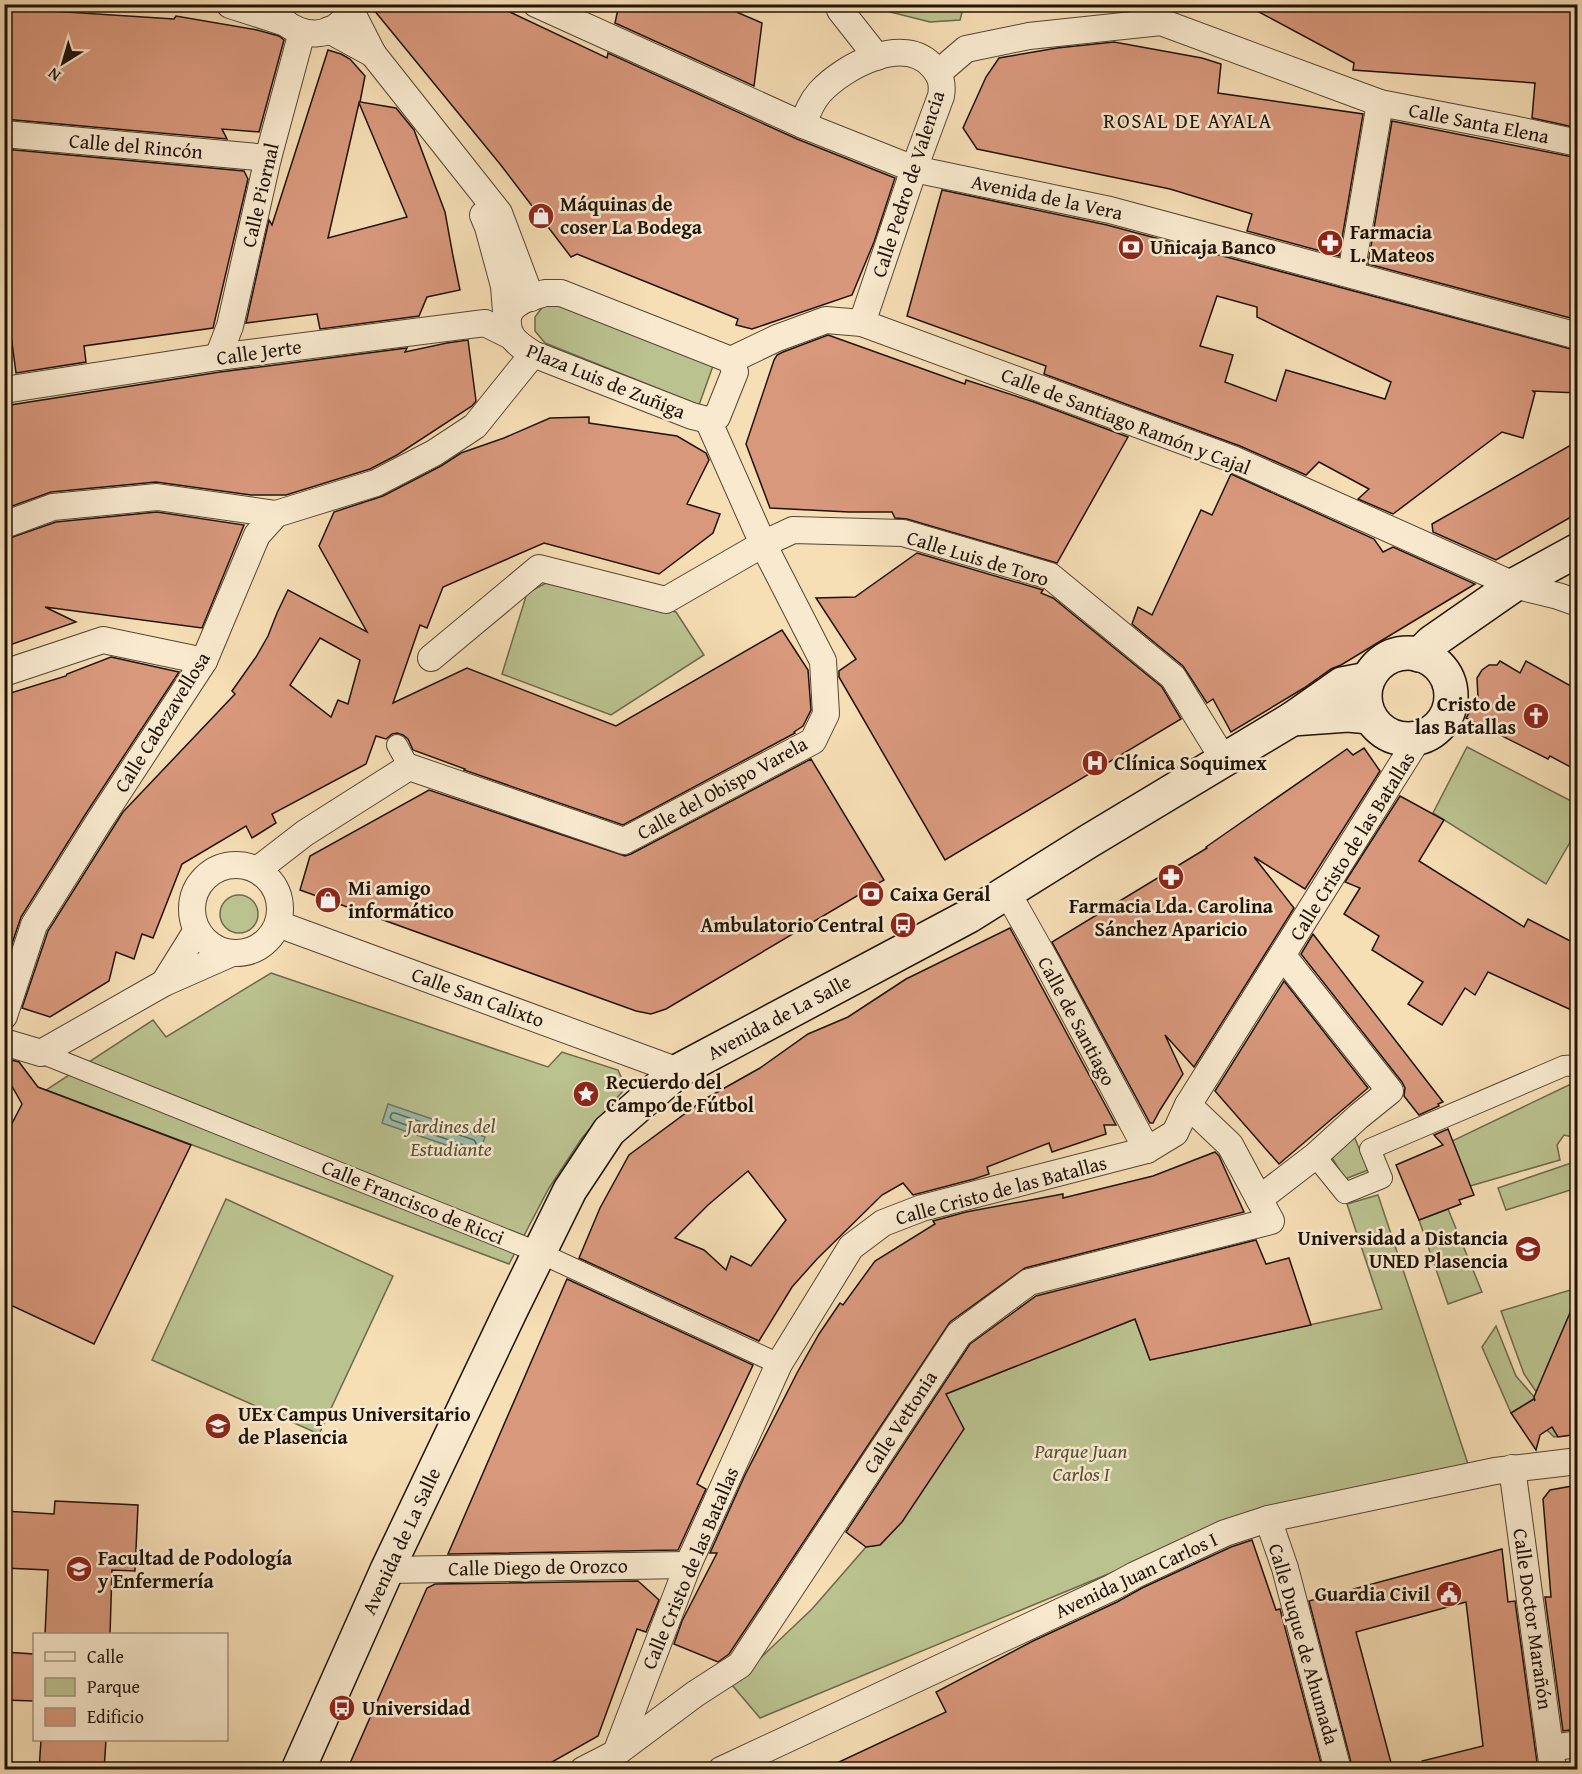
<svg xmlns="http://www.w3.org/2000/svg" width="1582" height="1774" font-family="'Gentium Book Plus',serif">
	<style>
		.green { fill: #bac28f; stroke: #6c6a4c; stroke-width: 1.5 }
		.water { fill: #9dbcaa; stroke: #6b786a; stroke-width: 1.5 }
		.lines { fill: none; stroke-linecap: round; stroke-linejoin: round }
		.shore { stroke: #5e685a; stroke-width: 1.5 }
		.building { fill: #d8987c; stroke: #1f1309; stroke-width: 1.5; fill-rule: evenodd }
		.pedestrian-casing { stroke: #554634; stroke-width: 22 }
		.minor-casing { stroke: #554634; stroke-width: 28 }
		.secondary-casing { stroke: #1f1309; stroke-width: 36 }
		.pedestrian { stroke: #f9eacf; stroke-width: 20 }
		.minor { stroke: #f9eacf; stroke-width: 26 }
		.secondary { stroke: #f9eacf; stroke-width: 33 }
		.labels { text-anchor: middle; stroke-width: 5; stroke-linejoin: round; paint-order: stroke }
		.street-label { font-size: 20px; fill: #1f1309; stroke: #f9eacf }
		.poi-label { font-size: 20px; font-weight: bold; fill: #1f1309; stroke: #f9eacf; text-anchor: start }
		.park-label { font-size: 20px; font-style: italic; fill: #555038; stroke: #f9eacf }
		.neighbourhood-label { font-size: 21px; letter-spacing: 1.5px; fill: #1f1309; stroke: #f9eacf }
	</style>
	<rect width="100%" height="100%" fill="#f6deb5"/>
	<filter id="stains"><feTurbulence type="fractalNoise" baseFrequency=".00333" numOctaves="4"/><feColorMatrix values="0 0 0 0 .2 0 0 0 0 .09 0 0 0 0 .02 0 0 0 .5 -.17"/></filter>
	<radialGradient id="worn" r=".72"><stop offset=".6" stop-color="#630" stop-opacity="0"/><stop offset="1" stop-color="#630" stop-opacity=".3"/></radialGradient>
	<g class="green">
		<polygon points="892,5 916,5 936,9 938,5 964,5 960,20 930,22 890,12"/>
		<polygon points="559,302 713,366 699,405 545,343 535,331 535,317 544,305"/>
		<polygon points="546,583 676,612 704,655 611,715 502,674 527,593"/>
		<polygon points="1467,747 1577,804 1577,830 1546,884 1433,813"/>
		<circle cx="239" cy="914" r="19"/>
		<polygon points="271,973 548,1067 562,1052 618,1070 623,1081 623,1091 582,1138 549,1188 509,1264 46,1090 153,1020 166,1037"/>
		<polygon points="1577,1083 1577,1138 1564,1135 1557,1145 1560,1160 1470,1186 1452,1141 1571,1084"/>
		<polygon points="1354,1136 1368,1170 1345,1179 1329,1153"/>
		<polygon points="1577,1161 1577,1188 1506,1210 1498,1188"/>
		<polygon points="1378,1195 1468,1464 1270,1507 760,1718 732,1685 812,1609 866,1547 881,1544 903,1520 946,1394 1135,1319 1150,1360 1382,1309 1347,1204"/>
		<polygon points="226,1199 393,1276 319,1434 152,1360"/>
		<polygon points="1448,1209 1482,1292 1448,1304 1419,1220"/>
		<polygon points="1577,1288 1577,1307 1573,1309 1547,1367 1557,1397 1565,1397 1571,1435 1554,1437 1547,1430 1556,1421 1524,1374 1501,1311"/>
		<polygon points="1496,1326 1516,1376 1535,1398 1511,1413 1482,1347"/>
	</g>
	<polygon class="water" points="388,1104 485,1137 478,1156 382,1123"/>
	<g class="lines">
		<polygon class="shore" points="392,1113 395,1113 474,1140 476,1143 475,1146 472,1148 392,1120 390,1117"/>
	</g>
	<g class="building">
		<polygon points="369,4 493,4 607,58 608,53 797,139 895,178 874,242 852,295 752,329 736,325 738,319 686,298 577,254 571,257 500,164"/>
		<polygon points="619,4 718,4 762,23 754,86 615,23"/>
		<polygon points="1244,4 1578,4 1578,128 1532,118 1535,83 1353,70 1354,63"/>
		<polygon points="4,8 174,19 176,16 257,30 279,36 284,40 259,132 222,129 227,139 4,119"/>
		<polygon points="1114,42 1202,58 1221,64 1218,93 1363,114 1339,256 1247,231 1252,214 1170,189 977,149 963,128 986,77 999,58 1057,48"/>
		<path d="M328,50L341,54L350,59L365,76L360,102L396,108L414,130L445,212L453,256L460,290L427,297L419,316L320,329L317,314L246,323L269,220L272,225ZM359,103L407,217L328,238Z"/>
		<polygon points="1392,121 1578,158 1578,320 1368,264"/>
		<polygon points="4,149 244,171 248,179 213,328 84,346 86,362 16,373 9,320 9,301 10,301 4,217"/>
		<path d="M942,190L1107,225L1578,351V393L1533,391L1535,393L1523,438L1502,432L1393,514L1358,499L1369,489L1319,462L1306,475L1240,446L1044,374L1046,366L907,316ZM1217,296L1257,307V317L1391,382L1385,399L1286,370L1276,401L1225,382L1233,355L1200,346Z"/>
		<polygon points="828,335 965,384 966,380 1034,402 1128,437 1057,563 907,519 895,518 892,512 849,512 770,508 746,444 774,360 777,355 783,352"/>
		<polygon points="468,340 476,401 472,406 397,455 370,469 286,495 251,495 156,482 51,492 4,509 4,406 220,372 407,348 405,352 447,343"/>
		<path d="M589,417V423L677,436L706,453L709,460L687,504L720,514L713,533L659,574L544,543L443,587L427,628L420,625L393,703L467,668L616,726L782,630L808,670L811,710L803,726L794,732L795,733L623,825L464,770L465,769L413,750L408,739L403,735L397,733L392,734L386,739L376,736L366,764L272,814L276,823L252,838L246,826L182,864L153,938L142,934L134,959L116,952L109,981L50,1017L22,1008L48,931L111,831L123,812L235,694L232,691L256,657L268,636L277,613L288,590L367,632L319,546L334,512L383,496L441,466L461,453L504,438L550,418ZM320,638L360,660L348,704L338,700L331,717L290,685Z"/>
		<polygon points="1578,441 1578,513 1496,560 1433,532 1432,524"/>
		<polygon points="1231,474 1374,539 1383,552 1393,547 1475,584 1341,665 1331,669 1304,688 1231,732 1213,699 1207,703 1183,666 1132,624 1138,607 1152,615 1201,510 1212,515"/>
		<polygon points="157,512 244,525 202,628 45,607 76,622 4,647 4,540 56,522"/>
		<polygon points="917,553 1043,590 1041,593 1053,598 1162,687 1181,719 945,860 839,677 839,671 856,659 816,598 855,597"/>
		<polygon points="111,657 179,672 85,815 21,917 4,967 4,695 66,676 67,674"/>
		<polygon points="1500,661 1520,673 1526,661 1578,690 1578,771 1550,756 1548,759 1466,718 1478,698 1477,678 1482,670 1489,665 1497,665"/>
		<polygon points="1364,748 1380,771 1305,889 1254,857 1294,908 1194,1067 1165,1035 1183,1074 1160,1110 1153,1123 1150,1123 1052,942 1207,848 1206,847 1347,749 1353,755"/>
		<polygon points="811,759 884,880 666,1009 651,1014 636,1011 300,890 310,856 429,790 625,856 631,854"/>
		<polygon points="1400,796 1444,820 1419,861 1524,927 1528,919 1578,945 1578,1013 1488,972 1475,995 1465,988 1442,1025 1408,1004 1423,982 1372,950 1379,936 1344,914 1360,888 1345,882"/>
		<path d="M1010,928L1116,1125H1104L1106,1134L1052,1152L1049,1143L987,1167L989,1174L974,1179L913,1195L903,1183L882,1195L817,1259L792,1287L759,1341L579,1258L600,1208L629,1155L705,1099L760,1068L808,1034L848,1017L906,979ZM748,1171L786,1220L751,1266L731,1256L726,1270L704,1250L675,1238L708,1205Z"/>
		<polygon points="1313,934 1443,1102 1438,1104 1439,1106 1419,1115 1404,1096 1405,1088 1402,1082 1301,954"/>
		<polygon points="1284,981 1368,1088 1279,1164 1215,1091"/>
		<polygon points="4,1058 19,1062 38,1087 191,1145 94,1344 4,1302 4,1139 22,1104 4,1072"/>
		<polygon points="1448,1129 1474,1195 1459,1200 1461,1204 1419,1220 1396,1165 1443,1145 1434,1135"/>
		<polygon points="1215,1152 1219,1156 1244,1212 1025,1268 950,1322 729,1654 718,1662 674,1644 682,1621 717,1553 710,1553 745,1475 797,1373 819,1334 840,1303 843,1305 875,1261 935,1224 933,1221 966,1212 1063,1194 1063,1198 1153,1176"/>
		<polygon points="1256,1240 1266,1264 1289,1258 1311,1325 1150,1360 1135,1319 946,1394 964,1429 902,1522 880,1545 866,1547 846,1532 970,1344 1036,1296"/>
		<polygon points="567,1279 753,1365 697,1484 706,1489 678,1550 448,1554"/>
		<polygon points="1578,1294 1578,1434 1558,1437 1552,1427 1540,1435 1536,1450 1511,1413 1534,1399 1535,1401 1534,1397"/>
		<polygon points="1578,1485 1578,1729 1563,1731 1545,1597 1551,1597 1543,1499 1550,1490"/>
		<polygon points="55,1501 138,1505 135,1571 112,1570 110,1635 45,1635 48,1570 4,1568 4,1511 54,1514"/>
		<polygon points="1252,1540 1276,1610 1280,1609 1322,1767 1312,1770 822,1770 946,1712 936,1692 1033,1641 1117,1602 1142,1588 1231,1547"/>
		<polygon points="1502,1549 1508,1602 1515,1601 1538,1770 1423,1770 1422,1761 1483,1746 1466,1602 1356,1632 1393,1770 1353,1770 1309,1601"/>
		<polygon points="638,1581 659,1600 646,1632 637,1629 598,1736 538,1770 347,1770 427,1588 435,1584"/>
		<polygon points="4,1652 34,1654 34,1701 4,1700"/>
		<polygon points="41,1740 106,1740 104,1770 39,1770"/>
	</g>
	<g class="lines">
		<defs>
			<g id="pedestrian">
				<polyline points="397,745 409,767"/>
				<polyline points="41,1053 540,1253 779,1364"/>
				<polyline points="1315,1156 1345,1193 1382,1178 1370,1149 1564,1066 1578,1065"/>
			</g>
			<g id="minor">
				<polyline points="233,4 230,5 283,22"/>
				<path d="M272,4C281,29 313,42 336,27C345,21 349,13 354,4"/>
				<polyline points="536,4 803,125 914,169 1110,210 1578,336"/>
				<polyline points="841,4 840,10 877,57"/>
				<polyline points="329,30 373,54 351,11"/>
				<polyline points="373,54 499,213 531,298"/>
				<polyline points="938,73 966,49 1029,36 1161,22 1380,103 1513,129 1578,143"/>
				<path d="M803,125C807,113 811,102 820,92C843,67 904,33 933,67C941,76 943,84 941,96L914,169L862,323"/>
				<polyline points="4,134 268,158"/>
				<polyline points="483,215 488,227 504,286 507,325"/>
				<polyline points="1351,274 1380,103"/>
				<path d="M545,293H561L731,360L735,372L717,417L708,420L692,416L533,354C519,345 506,337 508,318C509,312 513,306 519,303C526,298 537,296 545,293Z"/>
				<polyline points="218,357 230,326 268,158 302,32"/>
				<polyline points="731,360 777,338 826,320 862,323 1235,460 1514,585 1558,596 1578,603"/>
				<polyline points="4,390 218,357 485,323 511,336"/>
				<polyline points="4,525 53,507 157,497 276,514"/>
				<polyline points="431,658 539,568 666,600 763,544 793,530 903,533 1050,576 1173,677 1224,760"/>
				<polyline points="4,673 103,640 204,661"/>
				<circle cx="236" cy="909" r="44"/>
				<polyline points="257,870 305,833 409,767 624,841 813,741 826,714 823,661 763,544 708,420"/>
				<polyline points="1007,892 1047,963 1147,1150"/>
				<polyline points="278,924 678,1071"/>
				<polyline points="164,983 197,930"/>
				<polyline points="4,1016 34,925 98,823 204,661 257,535 276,514 376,483 434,453 475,426 533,354"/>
				<polyline points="4,1042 41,1053 164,983 232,953"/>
				<polyline points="1259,1199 1315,1156 1359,1116 1390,1091 1283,956"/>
				<polyline points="1512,1468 1553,1770"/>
				<polyline points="1268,1519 1285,1568 1338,1770"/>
				<polyline points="387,1570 688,1565"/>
				<polyline points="1550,1748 1578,1744"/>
				<polyline points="616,1753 695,1694 740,1665 959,1334 1029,1282 1271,1221 1230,1145 1188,1105"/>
				<polyline points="583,1770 616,1753 688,1565 779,1364 851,1247 883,1223 922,1208 1147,1150 1175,1133 1188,1105 1419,737"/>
				<polyline points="721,1770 1111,1588 1135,1575 1225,1533 1268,1519 1495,1471 1578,1461"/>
			</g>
			<g id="secondary">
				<circle cx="1408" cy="696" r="43"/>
				<polyline points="1419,655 1432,642 1514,585 1578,550"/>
				<polyline points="1292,719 1348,715 1370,717"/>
				<polyline points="298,1770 387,1570 511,1310 570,1190 609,1131 678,1071 969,916 1089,841 1292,719 1342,684 1368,679"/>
			</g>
		</defs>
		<use href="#pedestrian" class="pedestrian-casing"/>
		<use href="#minor" class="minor-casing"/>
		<use href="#secondary" class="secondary-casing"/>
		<use href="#pedestrian" class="pedestrian"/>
		<use href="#minor" class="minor"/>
		<use href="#secondary" class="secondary"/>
	</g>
	<defs>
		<symbol id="shop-disc" viewBox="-11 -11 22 22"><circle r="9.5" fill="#8f2418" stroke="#f9eacf"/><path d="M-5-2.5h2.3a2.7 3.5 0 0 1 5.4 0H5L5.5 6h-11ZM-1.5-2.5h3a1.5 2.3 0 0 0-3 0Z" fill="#fff"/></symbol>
		<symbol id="pharmacy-disc" viewBox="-11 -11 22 22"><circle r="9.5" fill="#8f2418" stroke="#f9eacf"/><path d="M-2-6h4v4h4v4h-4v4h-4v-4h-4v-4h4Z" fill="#fff"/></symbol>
		<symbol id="bank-disc" viewBox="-11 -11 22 22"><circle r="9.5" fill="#8f2418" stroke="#f9eacf"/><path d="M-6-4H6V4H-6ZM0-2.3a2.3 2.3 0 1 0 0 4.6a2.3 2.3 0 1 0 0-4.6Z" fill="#fff"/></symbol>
		<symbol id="church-disc" viewBox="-11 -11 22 22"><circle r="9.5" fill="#8f2418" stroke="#f9eacf"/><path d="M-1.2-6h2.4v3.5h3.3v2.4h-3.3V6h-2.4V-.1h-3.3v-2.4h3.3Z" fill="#fff"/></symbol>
		<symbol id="hospital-disc" viewBox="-11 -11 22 22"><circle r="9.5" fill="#8f2418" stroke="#f9eacf"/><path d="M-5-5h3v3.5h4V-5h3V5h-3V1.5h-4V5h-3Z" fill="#fff"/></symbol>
		<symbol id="bus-disc" viewBox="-11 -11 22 22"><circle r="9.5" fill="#8f2418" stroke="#f9eacf"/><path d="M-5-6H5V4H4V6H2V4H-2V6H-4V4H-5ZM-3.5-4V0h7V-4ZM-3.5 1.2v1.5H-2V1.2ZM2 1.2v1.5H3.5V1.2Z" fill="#fff"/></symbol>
		<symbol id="sight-disc" viewBox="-11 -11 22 22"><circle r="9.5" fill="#8f2418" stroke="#f9eacf"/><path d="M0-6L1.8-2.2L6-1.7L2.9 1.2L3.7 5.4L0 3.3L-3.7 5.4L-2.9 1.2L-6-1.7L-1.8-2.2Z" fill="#fff"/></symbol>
		<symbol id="university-disc" viewBox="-11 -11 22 22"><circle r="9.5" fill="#8f2418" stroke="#f9eacf"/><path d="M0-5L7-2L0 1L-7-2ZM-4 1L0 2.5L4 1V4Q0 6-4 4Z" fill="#fff"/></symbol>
		<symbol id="civic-disc" viewBox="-11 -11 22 22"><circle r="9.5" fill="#8f2418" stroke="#f9eacf"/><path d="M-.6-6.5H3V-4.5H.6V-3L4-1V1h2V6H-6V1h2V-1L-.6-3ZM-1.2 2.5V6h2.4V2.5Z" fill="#fff"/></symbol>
	</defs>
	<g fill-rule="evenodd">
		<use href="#shop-disc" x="526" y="201" width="30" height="30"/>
		<use href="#pharmacy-disc" x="1315" y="228" width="30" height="30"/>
		<use href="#bank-disc" x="1116" y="232" width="30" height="30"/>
		<use href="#church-disc" x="1521" y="701" width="30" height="30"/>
		<use href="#hospital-disc" x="1080" y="748" width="30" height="30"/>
		<use href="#pharmacy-disc" x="1156" y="862" width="30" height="30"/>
		<use href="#bank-disc" x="856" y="879" width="30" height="30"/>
		<use href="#shop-disc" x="313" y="885" width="30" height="30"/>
		<use href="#bus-disc" x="888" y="910" width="30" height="30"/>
		<use href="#sight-disc" x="571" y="1079" width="30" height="30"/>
		<use href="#university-disc" x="1513" y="1234" width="30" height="30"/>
		<use href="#university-disc" x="203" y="1411" width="30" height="30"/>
		<use href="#university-disc" x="64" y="1554" width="30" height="30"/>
		<use href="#civic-disc" x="1434" y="1579" width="30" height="30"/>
		<use href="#bus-disc" x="327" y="1693" width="30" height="30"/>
	</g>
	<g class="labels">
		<g class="street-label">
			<text transform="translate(1479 123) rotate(11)" y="7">Calle Santa Elena</text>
			<text transform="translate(136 146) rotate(5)" y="7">Calle del Rincón</text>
			<text transform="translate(908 184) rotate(-72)" y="7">Calle Pedro de Valencia</text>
			<text transform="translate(260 195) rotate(-77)" y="7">Calle Piornal</text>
			<text transform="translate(1047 197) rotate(12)" y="7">Avenida de la Vera</text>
			<text transform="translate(259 352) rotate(-8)" y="7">Calle Jerte</text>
			<text transform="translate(606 381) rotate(22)" y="7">Plaza Luis de Zuñiga</text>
			<text transform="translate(1126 421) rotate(21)" y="7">Calle de Santiago Ramón y Cajal</text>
			<text transform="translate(978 558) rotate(17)" y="7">Calle Luis de Toro</text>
			<text transform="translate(162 722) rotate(-58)" y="7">Calle Cabezavellosa</text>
			<text transform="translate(722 788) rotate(-29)" y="7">Calle del Obispo Varela</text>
			<text transform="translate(1352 846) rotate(-58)" y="7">Calle Cristo de las Batallas</text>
			<text transform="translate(478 997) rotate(20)" y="7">Calle San Calixto</text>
			<text transform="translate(779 1017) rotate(-28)" y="7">Avenida de La Salle</text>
			<text transform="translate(1077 1021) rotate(62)" y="7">Calle de Santiago</text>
			<text transform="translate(1001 1190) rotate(-15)" y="7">Calle Cristo de las Batallas</text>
			<text transform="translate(413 1202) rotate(22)" y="7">Calle Francisco de Ricci</text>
			<text transform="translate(900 1422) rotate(-57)" y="7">Calle Vettonia</text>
			<text transform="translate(401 1541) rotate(-65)" y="7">Avenida de La Salle</text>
			<text transform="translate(538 1567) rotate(-1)" y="7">Calle Diego de Orozco</text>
			<text transform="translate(690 1568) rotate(-67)" y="7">Calle Cristo de las Batallas</text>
			<text transform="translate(1136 1575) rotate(-25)" y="7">Avenida Juan Carlos I</text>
			<text transform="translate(1533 1619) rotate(82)" y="7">Calle Doctor Marañón</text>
			<text transform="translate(1304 1644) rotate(74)" y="7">Calle Duque de Ahumada</text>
		</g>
		<g class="poi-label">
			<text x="560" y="211">Máquinas de<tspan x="560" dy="23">coser La Bodega</tspan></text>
			<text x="1350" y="239">Farmacia<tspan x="1350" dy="23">L. Mateos</tspan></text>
			<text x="1150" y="254">Unicaja Banco</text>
			<text x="1516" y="711" text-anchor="end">Cristo de<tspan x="1516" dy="23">las Batallas</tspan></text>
			<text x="1114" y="770">Clínica Soquimex</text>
			<text x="348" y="895">Mi amigo<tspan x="348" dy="23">informático</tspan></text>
			<text x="890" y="901">Caixa Geral</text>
			<text x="1171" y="913" text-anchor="middle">Farmacia Lda. Carolina<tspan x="1171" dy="23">Sánchez Aparicio</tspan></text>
			<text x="884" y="932" text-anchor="end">Ambulatorio Central</text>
			<text x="606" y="1089">Recuerdo del<tspan x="606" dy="23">Campo de Fútbol</tspan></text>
			<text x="1508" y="1245" text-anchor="end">Universidad a Distancia<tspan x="1508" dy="23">UNED Plasencia</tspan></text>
			<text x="238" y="1421">UEx Campus Universitario<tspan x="238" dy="23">de Plasencia</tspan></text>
			<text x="98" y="1565">Facultad de Podología<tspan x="98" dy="23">y Enfermería</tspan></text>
			<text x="1430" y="1601" text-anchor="end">Guardia Civil</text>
			<text x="362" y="1715">Universidad</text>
		</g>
		<g class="park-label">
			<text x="451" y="1133">Jardines del<tspan x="451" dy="23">Estudiante</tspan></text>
			<text x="1081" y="1458">Parque Juan<tspan x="1081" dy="23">Carlos I</tspan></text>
		</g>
		<g class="neighbourhood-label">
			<text x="1188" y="128">ROSAL DE AYALA</text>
		</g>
	</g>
	<rect width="1582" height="1774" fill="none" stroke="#f6deb5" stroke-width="24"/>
	<rect x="6" y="6" width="1570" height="1762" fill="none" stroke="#1f1309" stroke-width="3"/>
	<rect x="12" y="12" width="1558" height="1750" fill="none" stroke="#1f1309" stroke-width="1.5"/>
	<rect x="33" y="1633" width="195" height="108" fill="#f9eacf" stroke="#a29480" stroke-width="1.5"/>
	<rect x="45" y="1652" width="30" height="9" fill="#f9eacf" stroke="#a29480" stroke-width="1.5"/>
	<text x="87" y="1663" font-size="18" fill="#1f1309">Calle</text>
	<rect x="45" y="1678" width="30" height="18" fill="#bac28f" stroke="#a29480" stroke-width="1.5"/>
	<text x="87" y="1693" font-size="18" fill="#1f1309">Parque</text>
	<rect x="45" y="1708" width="30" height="18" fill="#d8987c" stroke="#a29480" stroke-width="1.5"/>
	<text x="87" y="1723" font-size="18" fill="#1f1309">Edificio</text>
	<g transform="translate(63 63) rotate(217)" stroke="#f9eacf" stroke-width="4.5" paint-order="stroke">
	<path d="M0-4.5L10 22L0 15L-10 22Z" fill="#1f1309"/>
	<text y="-9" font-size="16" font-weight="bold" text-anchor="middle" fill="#1f1309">N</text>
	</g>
	<rect width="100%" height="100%" filter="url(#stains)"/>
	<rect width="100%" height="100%" fill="url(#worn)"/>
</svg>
